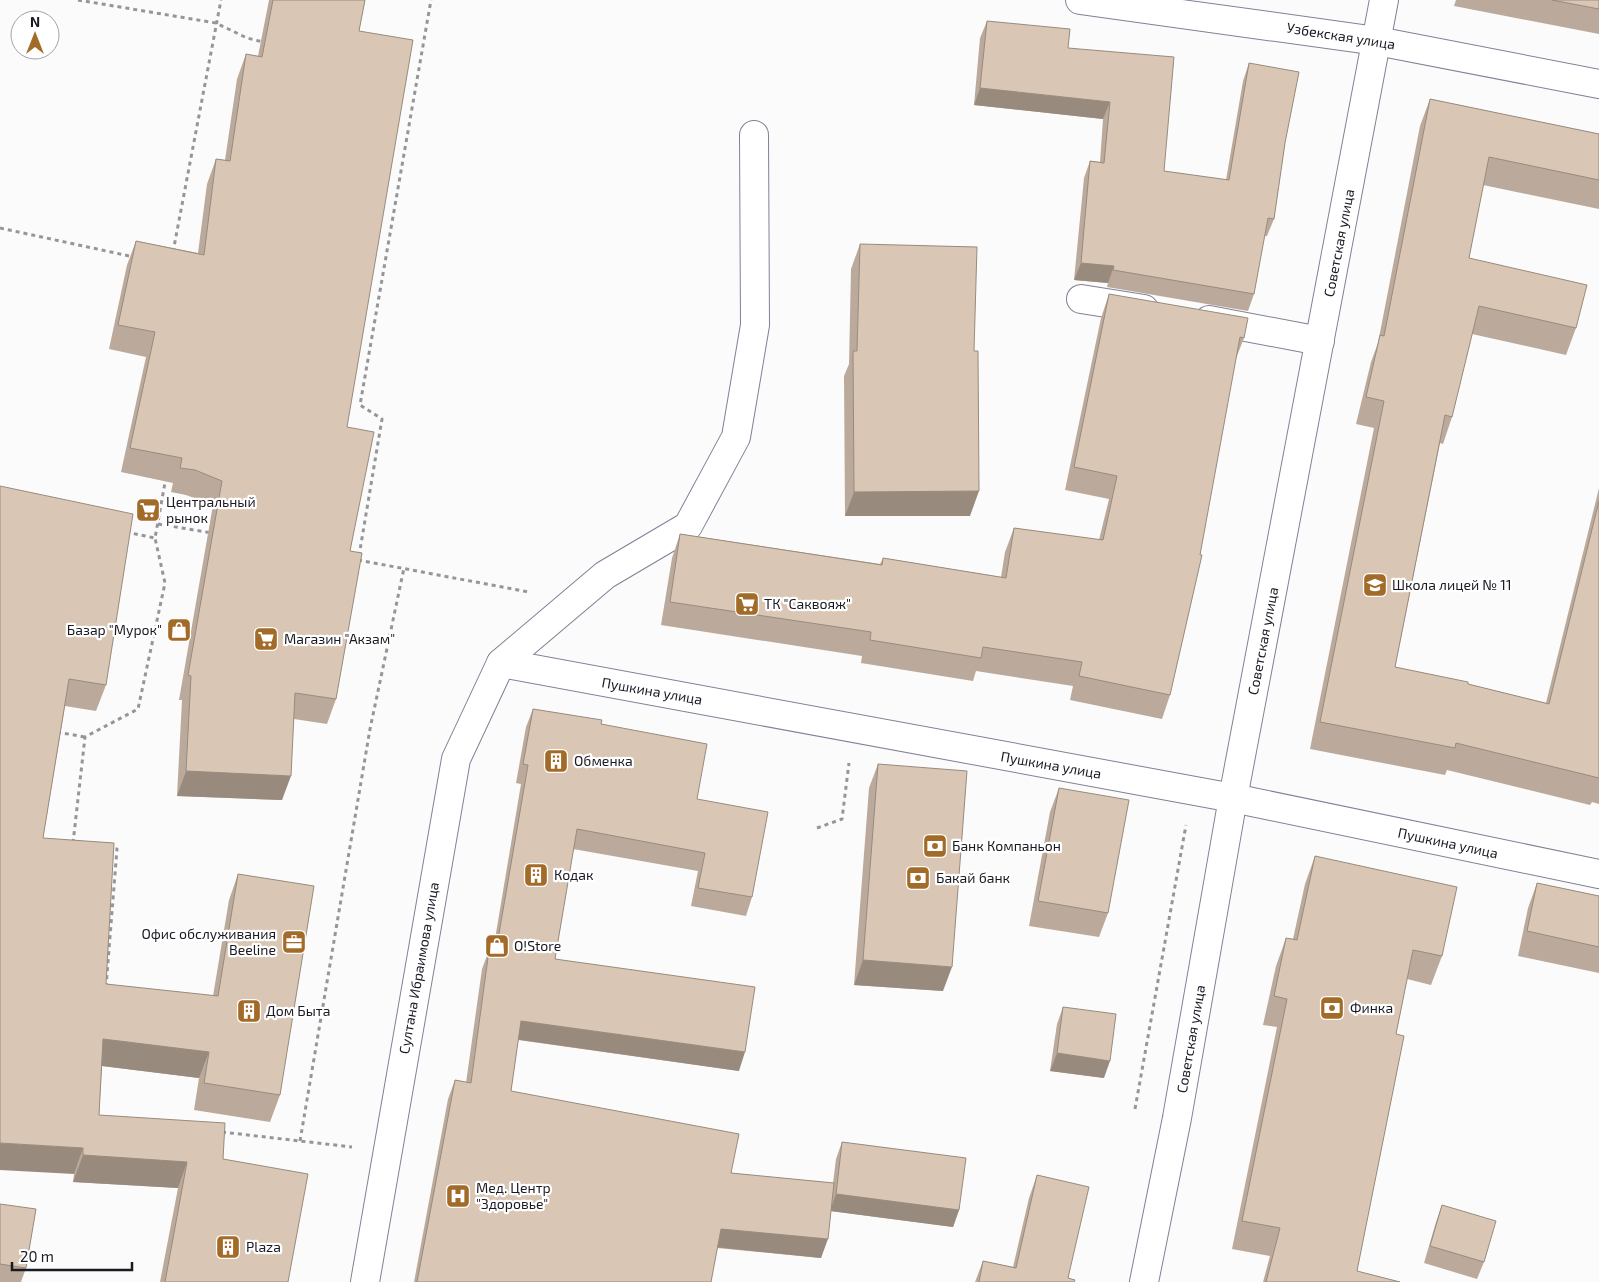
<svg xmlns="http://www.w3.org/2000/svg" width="1599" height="1282" font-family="'Exo 2',sans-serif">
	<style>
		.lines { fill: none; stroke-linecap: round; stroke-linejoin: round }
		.minor-casing { stroke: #847f95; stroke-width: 30 }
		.major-casing { stroke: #847f95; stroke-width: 30 }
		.path { stroke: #969599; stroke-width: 3; stroke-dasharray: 4 4; stroke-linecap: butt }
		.minor { stroke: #fff; stroke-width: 28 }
		.major { stroke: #fff; stroke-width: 28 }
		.wall { fill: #bbaa9b }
		.shaded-wall { fill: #988b7e }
		.building { fill: #d9c6b4; stroke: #988b7e }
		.labels { text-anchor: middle; stroke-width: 4.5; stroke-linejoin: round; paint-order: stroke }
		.street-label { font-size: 14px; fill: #1b1922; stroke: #fff }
		.poi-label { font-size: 14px; fill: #1b1922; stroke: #fff; text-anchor: start }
	</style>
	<rect width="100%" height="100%" fill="#fbfbfb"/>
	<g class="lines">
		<defs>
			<g id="minor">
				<polyline points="1080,0 1377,41 1599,84"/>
				<polyline points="1081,299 1144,309"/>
				<polyline points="1209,320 1320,341"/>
				<polyline points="501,663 1233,798"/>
				<polyline points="365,1282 456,759 501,663 605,575 688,526 736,437 755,325 754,135"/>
			</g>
			<g id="major">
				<polyline points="1233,798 1599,874"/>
				<polyline points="1144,1282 1177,1118 1233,798 1384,0"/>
			</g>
		</defs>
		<use href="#minor" class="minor-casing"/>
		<use href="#major" class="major-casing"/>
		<g class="path">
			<polyline points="78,0 216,23 247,38 263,42"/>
			<polyline points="0,228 134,257"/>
			<polyline points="173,252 221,0"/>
			<polyline points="158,524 212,533"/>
			<polyline points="126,532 155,538"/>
			<polyline points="359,556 382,419 360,405 431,0"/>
			<polyline points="358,560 529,592"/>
			<polyline points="57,732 85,737"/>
			<polyline points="817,828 842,819 849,763"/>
			<polyline points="73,843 85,737 138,709 165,583 155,538 166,477"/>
			<polyline points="106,987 117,849 110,849"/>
			<polyline points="1135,1109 1186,825"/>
			<polyline points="222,1132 352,1147"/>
			<polyline points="300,1141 370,729 404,568"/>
		</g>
		<use href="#minor" class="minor"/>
		<use href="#major" class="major"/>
	</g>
	<g class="wall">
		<polygon points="269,0 365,0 359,31 347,427 350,551 336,699 327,724 294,719 282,800 177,796 182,700 179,700 213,505 186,495 171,492 173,483 121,472 146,357 109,349 127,265 136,241 198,253 207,184 216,159 225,160 237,79 246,54 258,56"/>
		<polygon points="1456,0 1599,0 1599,34 1454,6"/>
		<polygon points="987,21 1068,48 1164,171 1226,180 1243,81 1249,63 1285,143 1274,219 1267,236 1264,236 1254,294 1248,311 1107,287 1108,283 1074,280 1084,178 1090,161 1100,162 1103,119 974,105 980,38"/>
		<polygon points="1430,99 1599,134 1599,209 1483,185 1469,258 1576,328 1566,355 1472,334 1452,417 1443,444 1440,443 1395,667 1468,684 1546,703 1599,488 1599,804 1592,802 1590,805 1447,770 1445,775 1310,749 1374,428 1356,424 1371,362 1378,343 1420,126"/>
		<polygon points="860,244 970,516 845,516 844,376 849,364 851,269"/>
		<polygon points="1109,294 1244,338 1235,361 1170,695 1162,719 1070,700 1073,686 976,671 973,681 861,663 862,656 661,625 672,558 680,534 880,564 883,558 1001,577 1005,552 1014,528 1099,540 1109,499 1065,490 1101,318"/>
		<polygon points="0,486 106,685 96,711 65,706 43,838 106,984 213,996 229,900 238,874 280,1095 270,1122 194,1110 199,1078 102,1066 99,1115 223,1159 288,1282 160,1282 178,1188 73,1182 74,1174"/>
		<polygon points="533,709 601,724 697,799 752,897 746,916 691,906 698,871 573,849 555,959 739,1071 518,1040 511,1091 731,1173 833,1183 836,1159 842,1142 959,1210 953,1227 831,1211 821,1258 717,1248 711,1282 414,1282 448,1099 455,1080 466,1083 482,969 489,950 493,951 521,784 516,783 526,727"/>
		<polygon points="878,764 943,991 854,985 869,788"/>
		<polygon points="1059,788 1108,913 1099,937 1029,926 1050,812"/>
		<polygon points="1315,856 1442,956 1431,985 1407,979 1396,1034 1357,1271 1400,1282 1263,1282 1270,1256 1232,1249 1277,1027 1263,1025 1276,966 1286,938 1293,939 1305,884"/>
		<polygon points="1537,883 1599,896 1599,973 1518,956 1528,908"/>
		<polygon points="1063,1007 1104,1078 1050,1071 1057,1024"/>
		<polygon points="1037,1175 1068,1278 1074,1282 975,1282 983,1261 1013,1267 1029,1198"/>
		<polygon points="0,1204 26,1268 21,1282 0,1282"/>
		<polygon points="1442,1205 1484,1262 1477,1279 1424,1263 1436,1222"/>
	</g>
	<g class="shaded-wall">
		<polygon points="980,88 1110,102 1103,119 974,105"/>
		<polygon points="1081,263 1114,266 1108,283 1074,280"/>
		<polygon points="979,491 970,516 845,516 854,492"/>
		<polygon points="186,771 291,776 282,800 177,796"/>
		<polygon points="863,960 952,967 943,991 854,985"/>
		<polygon points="521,1021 745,1052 739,1071 514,1039"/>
		<polygon points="103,1039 209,1052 199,1078 94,1065"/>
		<polygon points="1057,1053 1110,1061 1104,1078 1050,1071"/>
		<polygon points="0,1143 83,1148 74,1174 0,1170"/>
		<polygon points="83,1155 187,1162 178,1188 73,1182"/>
		<polygon points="836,1194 959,1210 953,1227 830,1211"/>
		<polygon points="721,1229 828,1239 821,1258 714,1247"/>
	</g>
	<g class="building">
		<polygon points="273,0 365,0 359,31 413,40 347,427 374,432 350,551 362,553 336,699 295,693 291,776 186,771 191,676 188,675 222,481 195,470 180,468 182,458 130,448 155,332 118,325 136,241 204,255 216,159 230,161 246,54 262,57"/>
		<polygon points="1552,0 1599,0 1599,9"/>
		<polygon points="987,21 1070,29 1068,48 1174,57 1164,171 1229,180 1249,63 1299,72 1285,143 1274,219 1268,218 1254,294 1113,270 1114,266 1081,263 1090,161 1104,163 1110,102 980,88"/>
		<polygon points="1430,99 1599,134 1599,180 1489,157 1469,258 1587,285 1576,328 1479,306 1452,417 1445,415 1395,667 1468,682 1468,684 1549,704 1599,501 1599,778 1456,743 1455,748 1320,722 1384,401 1366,397 1380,335 1384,336"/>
		<polygon points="860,244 977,247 974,351 978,351 979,491 854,492 853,351 857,351"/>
		<polygon points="1109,294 1248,318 1244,338 1240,337 1200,555 1202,555 1170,695 1079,676 1082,662 983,647 981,658 870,640 871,632 670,602 680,534 882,565 883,558 1006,578 1014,528 1103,540 1117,476 1074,467"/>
		<polygon points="0,486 133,514 106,685 69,679 43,838 114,843 106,984 218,996 238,874 314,886 280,1095 204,1083 209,1052 103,1039 99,1115 225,1123 223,1159 308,1174 288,1282 165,1282 187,1162 83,1155 83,1148 0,1143"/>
		<polygon points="533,709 602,720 601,724 707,744 697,799 768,812 752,897 698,888 705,853 577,829 555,959 755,987 745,1052 521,1021 511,1091 739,1134 731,1173 834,1183 828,1239 721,1229 711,1282 417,1282 455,1080 471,1083 489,950 496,951 528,765 523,764"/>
		<polygon points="878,764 967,771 952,967 863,960"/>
		<polygon points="1059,788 1129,800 1108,913 1038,901"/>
		<polygon points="1315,856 1457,887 1442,956 1413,950 1396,1034 1404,1036 1357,1271 1400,1282 1266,1282 1280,1228 1242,1221 1287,999 1274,996 1286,938 1297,940"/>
		<polygon points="1537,883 1599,896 1599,947 1527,931"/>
		<polygon points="1063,1007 1116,1014 1110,1061 1057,1053"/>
		<polygon points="842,1142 966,1158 959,1210 836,1194"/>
		<polygon points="1037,1175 1089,1187 1068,1278 1075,1280 1074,1282 979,1282 983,1261 1016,1268"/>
		<polygon points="0,1204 36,1209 26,1268 0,1264"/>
		<polygon points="1442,1205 1496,1221 1484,1262 1430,1246"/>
	</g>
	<defs>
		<symbol id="supermarket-square" viewBox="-11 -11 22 22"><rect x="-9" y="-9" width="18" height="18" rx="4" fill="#a36b28" stroke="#fff"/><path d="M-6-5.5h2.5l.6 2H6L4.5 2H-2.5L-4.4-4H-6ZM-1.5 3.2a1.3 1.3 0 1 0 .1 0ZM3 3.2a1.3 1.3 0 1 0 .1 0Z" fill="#fff"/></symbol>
		<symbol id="school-square" viewBox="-11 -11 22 22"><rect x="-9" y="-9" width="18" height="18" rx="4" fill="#a36b28" stroke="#fff"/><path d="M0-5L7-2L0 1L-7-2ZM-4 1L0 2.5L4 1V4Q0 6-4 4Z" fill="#fff"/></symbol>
		<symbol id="shop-square" viewBox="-11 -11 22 22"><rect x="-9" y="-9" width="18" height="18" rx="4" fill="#a36b28" stroke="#fff"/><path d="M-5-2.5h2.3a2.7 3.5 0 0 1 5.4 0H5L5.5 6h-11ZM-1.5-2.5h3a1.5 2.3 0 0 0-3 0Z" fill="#fff"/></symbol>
		<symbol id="building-square" viewBox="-11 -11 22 22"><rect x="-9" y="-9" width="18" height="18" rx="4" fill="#a36b28" stroke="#fff"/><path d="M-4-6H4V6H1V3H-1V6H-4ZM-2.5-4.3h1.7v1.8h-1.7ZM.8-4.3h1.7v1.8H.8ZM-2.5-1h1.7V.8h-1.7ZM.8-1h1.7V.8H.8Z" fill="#fff"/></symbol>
		<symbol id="bank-square" viewBox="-11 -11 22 22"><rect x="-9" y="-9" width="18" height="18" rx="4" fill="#a36b28" stroke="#fff"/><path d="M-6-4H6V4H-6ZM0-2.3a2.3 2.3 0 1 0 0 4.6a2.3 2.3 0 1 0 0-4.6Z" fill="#fff"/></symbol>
		<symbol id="office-square" viewBox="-11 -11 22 22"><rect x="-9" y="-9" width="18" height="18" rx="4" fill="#a36b28" stroke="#fff"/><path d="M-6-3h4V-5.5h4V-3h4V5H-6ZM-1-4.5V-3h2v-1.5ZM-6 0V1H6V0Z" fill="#fff"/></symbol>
		<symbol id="hospital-square" viewBox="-11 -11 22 22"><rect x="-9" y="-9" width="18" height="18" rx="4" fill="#a36b28" stroke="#fff"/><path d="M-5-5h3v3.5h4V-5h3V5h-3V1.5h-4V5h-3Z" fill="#fff"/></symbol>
	</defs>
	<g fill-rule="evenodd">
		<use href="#supermarket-square" x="134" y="496" width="28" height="28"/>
		<use href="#school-square" x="1361" y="571" width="28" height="28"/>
		<use href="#supermarket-square" x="733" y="590" width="28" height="28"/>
		<use href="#shop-square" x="165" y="616" width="28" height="28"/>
		<use href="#supermarket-square" x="252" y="625" width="28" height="28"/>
		<use href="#building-square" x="542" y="747" width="28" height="28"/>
		<use href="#bank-square" x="921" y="832" width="28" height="28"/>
		<use href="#building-square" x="522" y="861" width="28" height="28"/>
		<use href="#bank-square" x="904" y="864" width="28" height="28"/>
		<use href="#office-square" x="280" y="928" width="28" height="28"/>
		<use href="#shop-square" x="483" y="932" width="28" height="28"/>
		<use href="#bank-square" x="1318" y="994" width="28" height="28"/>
		<use href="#building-square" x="235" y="997" width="28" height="28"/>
		<use href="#hospital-square" x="444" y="1182" width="28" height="28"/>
		<use href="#building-square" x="214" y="1233" width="28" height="28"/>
	</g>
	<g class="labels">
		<g class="street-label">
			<text transform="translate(1341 36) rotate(9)" y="5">Узбекская улица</text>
			<text transform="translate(1339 243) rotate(-79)" y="5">Советская улица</text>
			<text transform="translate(1263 641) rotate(-79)" y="5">Советская улица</text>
			<text transform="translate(652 691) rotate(10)" y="5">Пушкина улица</text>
			<text transform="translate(1051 765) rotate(10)" y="5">Пушкина улица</text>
			<text transform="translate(1448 843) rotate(12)" y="5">Пушкина улица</text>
			<text transform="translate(419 968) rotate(-80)" y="5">Султана Ибраимова улица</text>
			<text transform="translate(1191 1039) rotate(-80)" y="5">Советская улица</text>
		</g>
		<g class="poi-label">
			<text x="166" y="507">Центральный<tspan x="166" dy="16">рынок</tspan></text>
			<text x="1392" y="590">Школа лицей № 11</text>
			<text x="764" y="609">ТК "Саквояж"</text>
			<text x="162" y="635" text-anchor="end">Базар "Мурок"</text>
			<text x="284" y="644">Магазин "Акзам"</text>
			<text x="574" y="766">Обменка</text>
			<text x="952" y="851">Банк Компаньон</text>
			<text x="554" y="880">Кодак</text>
			<text x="936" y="883">Бакай банк</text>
			<text x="276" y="939" text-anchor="end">Офис обслуживания<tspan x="276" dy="16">Beeline</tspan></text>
			<text x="514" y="951">O!Store</text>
			<text x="1350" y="1013">Финка</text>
			<text x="266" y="1016">Дом Быта</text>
			<text x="476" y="1193">Мед. Центр<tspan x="476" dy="16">"Здоровье"</tspan></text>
			<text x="246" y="1252">Plaza</text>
		</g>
	</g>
	<g transform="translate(35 35)"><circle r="24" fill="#ffffff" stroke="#a4a3a7"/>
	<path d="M0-4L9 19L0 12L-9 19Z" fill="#a36b28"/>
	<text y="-8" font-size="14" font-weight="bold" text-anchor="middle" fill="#1b1922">N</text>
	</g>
	<path d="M12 1262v8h120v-8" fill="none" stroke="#1b1922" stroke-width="2.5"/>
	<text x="20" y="1262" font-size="15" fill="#1b1922" stroke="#ffffff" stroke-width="4" paint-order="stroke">20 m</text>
</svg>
